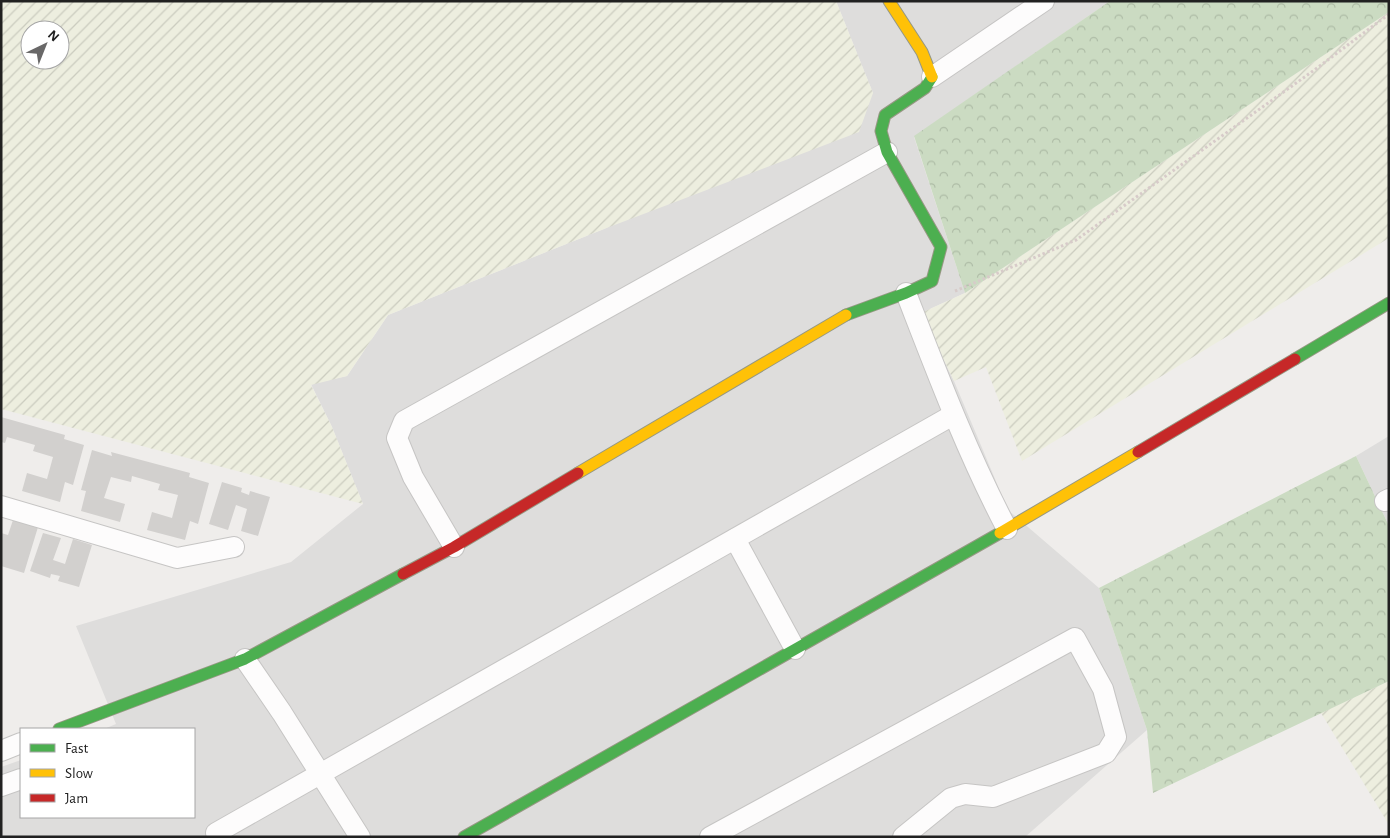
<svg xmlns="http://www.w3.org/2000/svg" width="1390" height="838" font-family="'Alegreya Sans',sans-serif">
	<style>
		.residential { fill: #dedddc }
		.farmland { fill: url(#farmland-furrows); fill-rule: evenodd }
		.forest { fill: url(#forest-crowns) }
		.building { fill: #d2d0ce }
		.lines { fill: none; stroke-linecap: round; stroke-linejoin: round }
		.street-casing { stroke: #c6c5c4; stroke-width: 22 }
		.fast-casing { stroke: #969883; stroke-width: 13 }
		.slow-casing { stroke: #969883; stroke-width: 13 }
		.jam-casing { stroke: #969883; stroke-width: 13 }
		.path { stroke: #d7cbc9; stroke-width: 3; stroke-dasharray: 2.5 2.5; stroke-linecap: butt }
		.street { stroke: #fdfcfc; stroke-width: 20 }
		.fast { stroke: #4caf50; stroke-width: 11 }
		.slow { stroke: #ffc107; stroke-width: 11 }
		.jam { stroke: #c62828; stroke-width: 11 }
	</style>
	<defs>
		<pattern id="farmland-furrows" width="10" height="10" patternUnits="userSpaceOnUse" patternTransform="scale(1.25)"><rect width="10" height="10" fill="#edeedf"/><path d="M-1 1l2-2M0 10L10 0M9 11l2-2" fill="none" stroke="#cbccbf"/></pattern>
		<pattern id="forest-crowns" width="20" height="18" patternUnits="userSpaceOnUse" patternTransform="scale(1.25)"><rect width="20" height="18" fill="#cbdbc2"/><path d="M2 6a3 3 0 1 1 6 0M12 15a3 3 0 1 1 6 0" fill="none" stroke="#aebca6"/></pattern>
	</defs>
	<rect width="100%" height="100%" fill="#efedeb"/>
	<g class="residential">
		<polygon points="836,1 1110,1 914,137 965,293 921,313 954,381 1008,510 1099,588 1147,730 1025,837 1,837 1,767 21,760 21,817 194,817 194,729 104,729 116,724 76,626 291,562 363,504 332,427 311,384 347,376 388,315 604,229 873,93"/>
		<polygon points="1389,436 1389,526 1356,456"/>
	</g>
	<g class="farmland">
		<path d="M1,1H836L873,93L859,132L604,229L388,315L347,376L311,385L332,427L363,504L1,409ZM30,30H60V60H30Z"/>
		<polygon points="1389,12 1389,238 1022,461 986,367 954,381 921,313 965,293"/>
		<polygon points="1389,681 1389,825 1321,713"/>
	</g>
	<g class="forest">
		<polygon points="1110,1 1389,1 1389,12 965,293 914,136"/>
		<polygon points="1356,456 1389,526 1389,681 1153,793 1147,730 1099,588"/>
	</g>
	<g class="building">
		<polygon points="1,417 65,435 64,439 84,445 73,485 65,482 60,502 22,491 27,473 47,479 53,457 33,451 35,445 7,437 5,443 1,442"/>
		<polygon points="92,450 112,456 111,452 190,473 189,477 209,483 198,524 190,521 185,540 147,530 152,512 172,518 178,495 158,490 160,484 132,476 131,482 111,477 104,498 125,504 120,522 81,511 86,491 81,490"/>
		<polygon points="222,482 242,488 241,492 249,495 250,491 270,497 258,536 241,531 247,509 236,505 228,530 209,524"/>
		<polygon points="13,520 38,527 24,573 1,566 1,533 8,535"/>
		<polygon points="43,533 61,538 53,560 65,564 73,539 92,545 79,587 58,581 60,576 51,574 50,578 30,571"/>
	</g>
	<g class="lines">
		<defs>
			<g id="street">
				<polyline points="932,77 1044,1"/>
				<path d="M906,293C937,373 967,453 1007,529"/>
				<polyline points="1385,501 1389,499"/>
				<polyline points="1,506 177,558 234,547"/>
				<polyline points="735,539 795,649"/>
				<polyline points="454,547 413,477 397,438 404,421 887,152"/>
				<polyline points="245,659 282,713 360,837"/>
				<polyline points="1,751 21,743"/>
				<polyline points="1,786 21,779"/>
				<polyline points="216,833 953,415"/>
				<polyline points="710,837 1075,638 1103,689 1116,737 1106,753 993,797 965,794 951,798 903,837"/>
			</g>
			<g id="fast">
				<polyline points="846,315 906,293 932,281 941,247 887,152 881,131 885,115 925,88 932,77"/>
				<polyline points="1295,359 1389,303"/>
				<polyline points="59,729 245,659 403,574"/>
				<polyline points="464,837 1000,533"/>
			</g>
			<g id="slow">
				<polyline points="889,1 922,52 932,77"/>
				<polyline points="578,473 846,315"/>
				<polyline points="1000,533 1138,452"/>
			</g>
			<g id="jam">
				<polyline points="1138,452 1295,359"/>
				<polyline points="403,574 454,547 578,473"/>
			</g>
		</defs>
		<use href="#street" class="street-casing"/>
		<use href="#fast" class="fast-casing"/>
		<use href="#slow" class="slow-casing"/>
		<use href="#jam" class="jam-casing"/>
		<polyline class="path" points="955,291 1076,240 1313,71 1389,14"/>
		<use href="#street" class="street"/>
		<use href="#fast" class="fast"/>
		<use href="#slow" class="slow"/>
		<use href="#jam" class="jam"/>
	</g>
	<rect width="1390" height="838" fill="none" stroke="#212121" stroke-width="5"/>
	<rect x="20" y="728" width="175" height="90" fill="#ffffff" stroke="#a6a6a6"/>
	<rect x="30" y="744" width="25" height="8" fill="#4caf50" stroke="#a6a6a6"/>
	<text x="65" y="753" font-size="15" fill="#212121">Fast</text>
	<rect x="30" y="769" width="25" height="8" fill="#ffc107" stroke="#a6a6a6"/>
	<text x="65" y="778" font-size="15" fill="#212121">Slow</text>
	<rect x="30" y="794" width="25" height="8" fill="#c62828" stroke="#a6a6a6"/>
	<text x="65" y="803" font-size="15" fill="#212121">Jam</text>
	<g transform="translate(45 45) rotate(43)"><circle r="24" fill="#ffffff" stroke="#a6a6a6"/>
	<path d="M0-4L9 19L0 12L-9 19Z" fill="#696868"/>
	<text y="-8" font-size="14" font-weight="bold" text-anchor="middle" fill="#212121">N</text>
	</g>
</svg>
